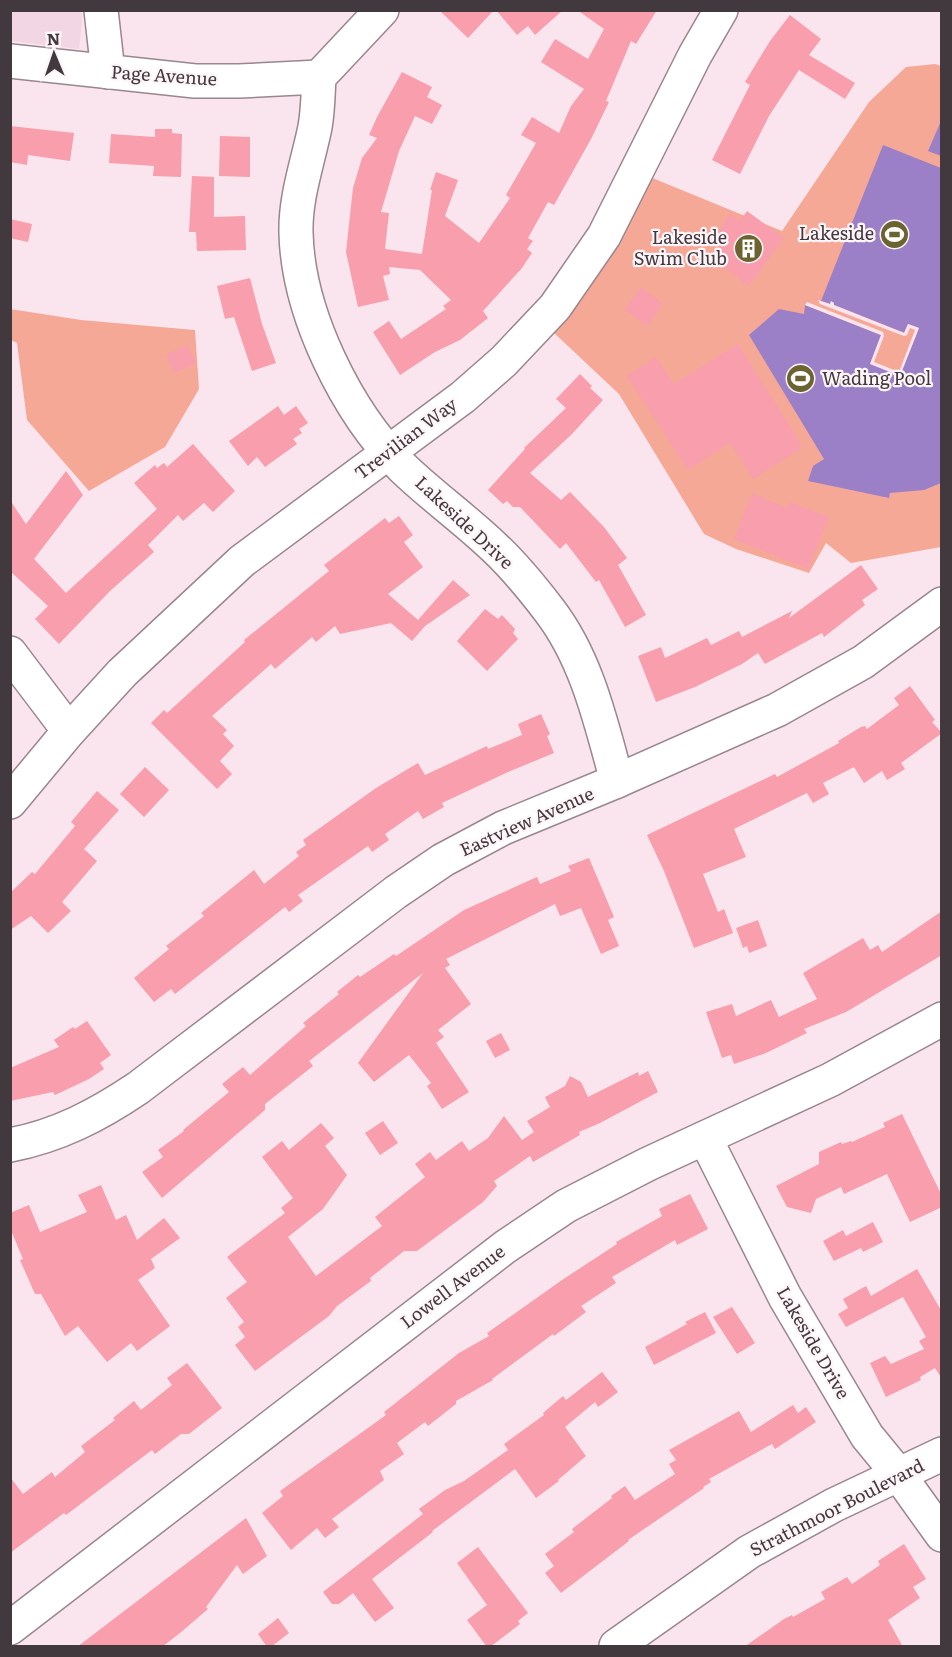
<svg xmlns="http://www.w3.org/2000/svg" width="952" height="1657" font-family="Literata,serif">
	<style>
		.built { fill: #f3d6e4 }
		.green { fill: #f6a896 }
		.water { fill: #9c80c7 }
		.pier { fill: #fae4ee }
		.building { fill: #f89eac }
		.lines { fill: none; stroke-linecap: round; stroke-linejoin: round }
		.minor-casing { stroke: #99868f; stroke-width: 36 }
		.minor { stroke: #fff; stroke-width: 33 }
		.labels { text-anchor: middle; stroke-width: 4.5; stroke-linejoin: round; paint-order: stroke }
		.street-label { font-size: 18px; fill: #41393d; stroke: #fef5f9 }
		.poi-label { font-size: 18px; fill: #41393d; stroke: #fef5f9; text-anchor: end }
	</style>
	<rect width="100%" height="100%" fill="#fae4ee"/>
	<polygon class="built" points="11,10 81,11 82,22 79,49 11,41"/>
	<g class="green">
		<polygon points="935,64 941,66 941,547 851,563 826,543 809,573 736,549 704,534 619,394 553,332 650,177 782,231 869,102 906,67"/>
		<polygon points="10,309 81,320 195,330 199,389 165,447 89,491 27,420 17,343 11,340"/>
	</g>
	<g class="water">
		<polygon points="941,121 942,121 941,156 928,151"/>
		<polygon points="883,145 941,168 941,483 924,490 890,493 889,498 808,481 813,466 824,459 749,335 779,309 804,314 805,305 881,335 870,364 900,375 919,328 908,324 905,333 834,305 834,303 832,302 830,304 821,301"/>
	</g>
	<polygon class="pier" points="818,300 830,304 831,301 834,303 834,305 904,333 908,324 919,328 900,376 870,364 881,335 805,305 807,302 883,332 884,336 874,362 899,372 915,330 910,328 907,335 904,336 820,304"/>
	<g class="building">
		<polygon points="439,10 494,10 468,38"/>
		<polygon points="496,10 563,10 535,35 528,26 517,35"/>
		<polygon points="577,10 657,10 636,44 631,41 606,101 609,102 591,139 554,205 548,202 528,238 533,241 527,249 532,253 522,268 483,311 488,318 460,340 435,352 400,375 373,332 389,321 401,339 446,309 443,306 451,300 420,270 389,267 390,274 383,276 389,300 358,307 346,252 353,188 362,158 377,138 369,135 377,117 402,72 432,87 427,97 442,105 432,124 415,116 399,151 381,212 389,213 385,249 422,254 432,190 430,190 436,172 458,180 445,216 479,243 510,198 506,195 536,143 521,135 532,117 559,133 571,106 584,89 541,62 555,39 588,59 604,29"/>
		<polygon points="790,15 821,39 809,55 855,83 845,99 799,70 769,116 740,174 712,160 750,85 745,82 770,41"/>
		<polygon points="10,126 74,133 70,161 28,155 27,165 10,162"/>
		<polygon points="155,129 172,129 172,133 182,134 181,177 153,176 154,166 109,163 111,134 155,137"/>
		<polygon points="220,136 250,137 250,177 219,176"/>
		<polygon points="192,176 214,177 214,217 245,216 246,250 197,251 196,232 189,232"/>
		<polygon points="747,211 784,238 749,286 712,259 722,245 712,240 730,214 740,221"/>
		<polygon points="10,219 32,224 28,242 10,238"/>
		<polygon points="250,278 262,324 276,363 252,371 234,317 225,319 217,286"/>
		<polygon points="641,287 663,304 647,326 625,310"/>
		<polygon points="738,344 800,442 800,449 753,479 730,443 688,470 627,376 656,357 674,384"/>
		<polygon points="187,345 196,363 174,373 166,355"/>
		<polygon points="580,374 592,386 590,388 603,400 572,434 530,473 561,500 570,492 604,527 627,558 618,565 646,615 625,627 599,580 596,582 566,543 560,549 520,507 513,507 507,501 503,504 488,490 525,449 524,448 566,408 556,399"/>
		<polygon points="278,406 284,415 296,406 308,423 299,429 302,433 293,439 297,444 265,467 257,457 248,466 229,441"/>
		<polygon points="193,444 235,491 213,512 204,503 183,521 178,515 148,545 154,552 110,591 59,644 35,619 48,606 10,571 10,500 26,524 66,471 83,495 34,559 66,593 157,509 134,483 155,465 157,468 164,463 167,467"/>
		<polygon points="752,493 787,508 790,502 829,517 808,569 734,539"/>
		<polygon points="399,516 413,535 404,542 423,567 388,594 418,620 453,580 470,595 425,626 412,641 391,623 340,634 335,626 316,642 312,637 275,669 271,664 212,716 227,730 223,734 234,746 220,761 232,774 217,789 151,723 164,710 167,713 245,642 244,640 329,571 324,565 385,518 389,523"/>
		<polygon points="861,565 878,589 862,600 865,605 824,637 822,633 765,664 758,653 742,664 695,687 656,702 638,656 661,647 665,658 707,638 711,645 739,631 742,637 792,611 789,618"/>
		<polygon points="485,609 498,619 502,615 515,629 513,633 518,639 487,671 457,641"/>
		<polygon points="910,686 935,720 932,722 942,733 901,763 905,769 887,780 882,771 864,783 854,767 823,783 829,794 813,803 807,793 734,829 746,857 703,874 718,912 724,909 733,933 694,948 664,871 647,835 775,774 777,777 839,743 838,741 861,727 865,726 867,729 899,705 894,698"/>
		<polygon points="541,714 550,734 547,736 554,753 508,772 442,803 444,807 423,819 418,811 385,834 389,840 372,852 368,846 298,895 303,901 289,912 285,907 175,994 171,989 154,1002 134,978 169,949 166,946 204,916 201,913 254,870 264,884 299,856 296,852 306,845 303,840 376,788 418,763 425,775 487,746 488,749 522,735 518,724"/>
		<polygon points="145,767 169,790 144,817 120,794"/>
		<polygon points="97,791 119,810 84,849 97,861 62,902 71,911 48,933 31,916 10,930 10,893 32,872 35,874 75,826 71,822"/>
		<polygon points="589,858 614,917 608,920 619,946 601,954 581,908 560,916 555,904 446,959 450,965 445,968 471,1004 438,1030 444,1037 436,1043 469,1092 442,1109 427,1086 431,1083 409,1055 374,1082 358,1063 423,973 309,1061 313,1066 265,1104 265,1110 162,1198 142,1172 163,1157 158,1150 184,1131 183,1130 229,1092 222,1084 243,1067 250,1075 306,1026 303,1023 339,994 337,992 358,975 360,977 394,954 396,956 464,910 537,877 540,884 571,871 568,866"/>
		<polygon points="942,911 942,955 846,1012 804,1029 807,1033 766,1053 734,1064 731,1055 722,1058 706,1012 732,1004 736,1016 771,1000 779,1017 817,999 803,973 863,938 870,950 878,945 882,952"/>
		<polygon points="758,920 767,946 749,953 747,946 743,948 736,928"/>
		<polygon points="87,1021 111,1055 100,1063 104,1069 89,1079 55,1095 53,1092 10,1101 10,1068 59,1047 54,1040 73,1027 75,1029"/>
		<polygon points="501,1033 510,1050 495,1058 486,1041"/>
		<polygon points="648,1071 658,1092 600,1123 579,1132 580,1135 533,1162 530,1156 494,1181 497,1186 483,1202 417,1251 404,1251 370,1278 371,1281 337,1306 329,1316 255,1371 235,1345 245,1337 238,1327 244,1322 226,1298 247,1282 227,1257 285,1213 281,1208 293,1198 262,1157 282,1141 289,1150 321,1123 334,1138 325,1146 347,1175 323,1209 288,1237 316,1276 382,1226 375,1217 425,1177 415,1164 430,1152 436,1160 462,1141 469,1151 488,1138 504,1116 522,1140 534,1132 527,1121 550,1107 545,1097 565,1086 570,1076 581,1082 588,1097 638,1072 639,1076"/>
		<polygon points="902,1114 942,1196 942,1207 910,1222 887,1174 844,1194 841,1187 816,1199 811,1213 787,1207 776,1186 819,1164 819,1152 841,1142 842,1144 851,1141 852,1142 885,1127 883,1123"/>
		<polygon points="383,1121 398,1143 380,1155 365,1133"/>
		<polygon points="101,1185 116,1220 126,1215 137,1240 164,1218 180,1238 151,1259 155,1268 138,1280 170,1326 137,1351 131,1343 107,1362 78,1326 65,1336 41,1294 35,1294 20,1260 23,1259 10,1228 10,1213 29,1205 40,1232 87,1212 78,1195"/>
		<polygon points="690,1194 708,1229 677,1245 675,1240 612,1277 616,1283 581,1306 586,1312 554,1336 553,1334 492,1379 493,1380 456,1401 456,1404 428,1426 425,1422 397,1443 404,1454 380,1471 384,1480 332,1519 339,1527 325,1538 317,1528 291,1550 262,1513 283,1496 280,1491 386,1415 384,1412 459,1353 489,1336 487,1333 562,1280 617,1244 616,1242 662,1216 659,1209"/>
		<polygon points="873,1222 883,1242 863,1252 861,1248 834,1261 823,1241 843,1230 846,1236"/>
		<polygon points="917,1269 942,1312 942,1379 935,1368 920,1377 921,1380 886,1397 870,1363 885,1356 891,1364 924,1349 919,1341 926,1337 903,1297 846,1327 838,1314 848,1308 843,1299 866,1286 871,1296"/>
		<polygon points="732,1307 755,1343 737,1354 713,1317"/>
		<polygon points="705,1312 716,1333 654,1365 645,1347 687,1324 685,1322"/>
		<polygon points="187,1363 222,1408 189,1434 181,1434 155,1454 152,1450 66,1515 64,1513 10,1553 10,1477 23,1494 52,1472 55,1477 85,1452 81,1446 115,1420 113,1418 134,1401 141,1410 172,1385 167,1378"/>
		<polygon points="602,1372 618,1392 598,1407 595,1402 565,1427 586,1456 558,1480 559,1481 536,1498 515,1469 432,1531 433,1532 372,1579 394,1608 375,1622 353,1593 339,1604 332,1604 323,1592 423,1514 419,1509 445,1490 464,1481 508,1450 504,1444 544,1415 543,1413 563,1396 566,1400"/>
		<polygon points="793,1405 798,1413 806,1407 816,1422 775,1449 772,1444 709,1479 711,1482 703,1487 704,1488 628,1540 629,1541 561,1593 545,1573 554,1566 545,1554 574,1532 572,1529 612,1498 611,1496 625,1486 635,1500 675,1474 669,1464 676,1460 669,1450 739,1411 751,1432"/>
		<polygon points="246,1518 267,1556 243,1574 237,1565 206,1607 208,1609 180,1633 162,1647 77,1647"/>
		<polygon points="904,1544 926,1579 913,1587 920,1598 888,1620 903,1647 744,1647 784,1619 792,1615 793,1617 825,1599 821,1592 847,1577 852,1584 880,1565 878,1561"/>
		<polygon points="478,1547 528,1613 518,1621 520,1624 490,1647 487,1647 467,1620 487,1605 457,1563"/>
		<polygon points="278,1618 289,1633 271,1647 267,1647 258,1634"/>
	</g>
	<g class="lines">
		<defs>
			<g id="minor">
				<polyline points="101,10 108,72"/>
				<path d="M382,10L319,77C318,93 318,111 315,127C308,162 295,197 296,233C298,314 347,412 403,468C432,496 466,520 495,548C514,566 533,589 549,610C587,659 601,723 617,781"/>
				<polyline points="10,61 195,81 239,81 319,77"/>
				<polyline points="10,653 69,731"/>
				<polyline points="10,802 69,731 122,673 242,561 463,397 504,361 555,307 604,236 695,55 721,10"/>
				<polyline points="705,1138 785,1297 867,1436 899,1475 942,1535"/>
				<path d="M10,1145C58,1136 98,1115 138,1088L396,892L443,860L503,828L617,781L777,710L863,662L942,604"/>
				<polyline points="10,1628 505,1247 566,1206 648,1164 830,1080 942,1019"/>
				<polyline points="616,1646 749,1552 834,1505 942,1454"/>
			</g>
		</defs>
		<use href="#minor" class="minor-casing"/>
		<use href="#minor" class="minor"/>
	</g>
	<defs>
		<symbol id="stadium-disc" viewBox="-11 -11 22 22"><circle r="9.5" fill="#6b6430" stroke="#fef5f9"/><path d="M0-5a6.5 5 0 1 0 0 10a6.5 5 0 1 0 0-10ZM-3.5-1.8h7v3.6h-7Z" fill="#fff"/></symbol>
		<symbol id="building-disc" viewBox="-11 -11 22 22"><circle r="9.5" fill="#6b6430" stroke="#fef5f9"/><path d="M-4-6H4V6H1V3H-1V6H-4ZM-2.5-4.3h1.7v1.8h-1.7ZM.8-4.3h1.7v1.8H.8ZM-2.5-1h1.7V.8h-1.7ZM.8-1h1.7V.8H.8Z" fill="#fff"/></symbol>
	</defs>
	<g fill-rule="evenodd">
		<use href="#stadium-disc" x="878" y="218" width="33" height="33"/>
		<use href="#building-disc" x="732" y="232" width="33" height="33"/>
		<use href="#stadium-disc" x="784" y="362" width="33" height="33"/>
	</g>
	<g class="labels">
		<g class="street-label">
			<text transform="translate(164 76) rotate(4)" y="6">Page Avenue</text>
			<text transform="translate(406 439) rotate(-37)" y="6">Trevilian Way</text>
			<text transform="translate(464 523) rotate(43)" y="6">Lakeside Drive</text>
			<text transform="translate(527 822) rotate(-24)" y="6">Eastview Avenue</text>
			<text transform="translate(453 1287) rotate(-37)" y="6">Lowell Avenue</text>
			<text transform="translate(813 1343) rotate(60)" y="6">Lakeside Drive</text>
			<text transform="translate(837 1508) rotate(-27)" y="6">Strathmoor Boulevard</text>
		</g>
		<g class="poi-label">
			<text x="874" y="240">Lakeside</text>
			<text x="727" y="244">Lakeside<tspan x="727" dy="21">Swim Club</tspan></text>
			<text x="822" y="385" text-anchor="start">Wading Pool</text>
		</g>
	</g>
	<rect width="952" height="1657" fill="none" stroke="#41393d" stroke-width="24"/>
	<g transform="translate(54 54) rotate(358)" stroke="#fef5f9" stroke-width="4.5" paint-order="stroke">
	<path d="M0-4.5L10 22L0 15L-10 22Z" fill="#41393d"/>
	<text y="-9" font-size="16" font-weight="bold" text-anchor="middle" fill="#41393d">N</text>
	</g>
</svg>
